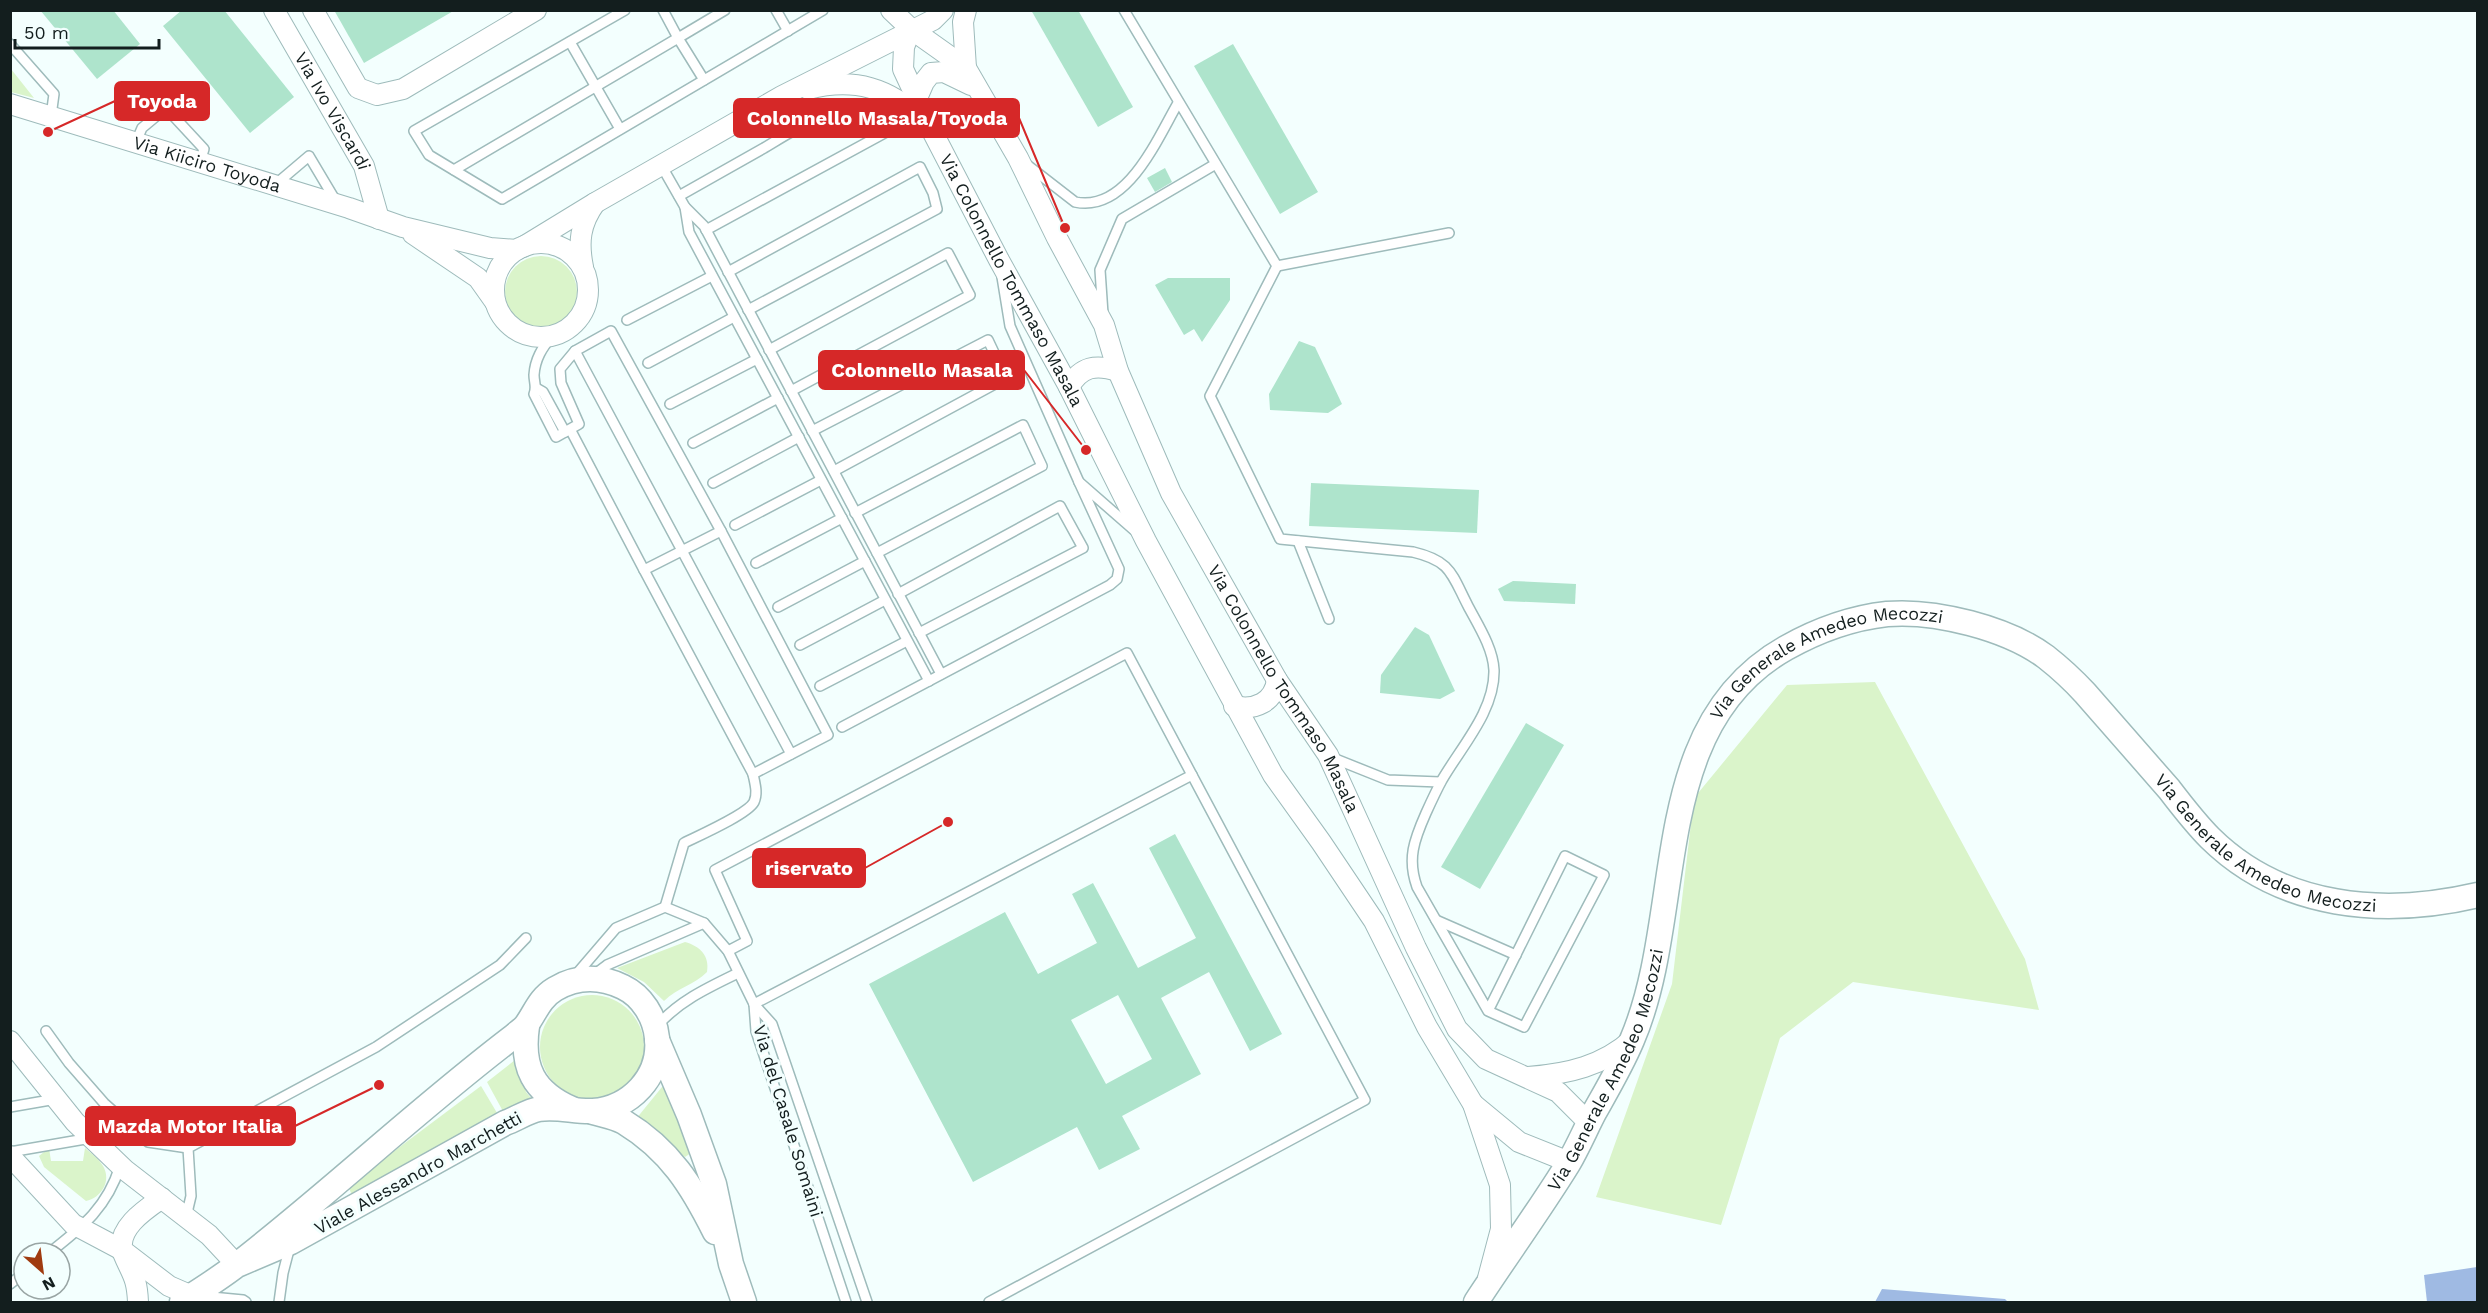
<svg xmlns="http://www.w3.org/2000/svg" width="2488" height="1313" font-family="'Work Sans',sans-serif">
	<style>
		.green { fill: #daf4ca }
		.water { fill: #9fbae3 }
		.building { fill: #aee4cc; fill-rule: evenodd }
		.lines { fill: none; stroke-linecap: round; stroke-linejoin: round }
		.service-casing { stroke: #9ebbbb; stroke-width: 12 }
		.minor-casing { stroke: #9ebbbb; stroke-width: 22 }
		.tertiary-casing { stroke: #9ebbbb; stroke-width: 27 }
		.service { stroke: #fff; stroke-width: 9 }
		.minor { stroke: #fff; stroke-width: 20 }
		.tertiary { stroke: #fff; stroke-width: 24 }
		.labels { text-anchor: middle; stroke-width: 6; stroke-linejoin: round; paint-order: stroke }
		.street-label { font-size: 18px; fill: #131e1e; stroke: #f3fffe }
		.leader { fill: none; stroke: #d62828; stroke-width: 2 }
		.callout-dot { fill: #d62828; stroke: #f3fffe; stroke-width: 2 }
		.callout { fill: #d62828; stroke: #d62828; stroke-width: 2 }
		.callout-label { font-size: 20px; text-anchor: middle; font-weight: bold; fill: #fff }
	</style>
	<rect width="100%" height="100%" fill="#f3fffe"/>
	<g class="green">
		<polygon points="11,69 34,98 11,92"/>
		<circle cx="541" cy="292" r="36"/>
		<polygon points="1875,682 2025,959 2039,1010 1853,982 1780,1038 1721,1225 1596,1197 1672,984 1694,798 1787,685"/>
		<path d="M685,942C700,946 710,956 707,972C694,985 677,988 664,1001L644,982L617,968Z"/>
		<circle cx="592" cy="1047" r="52"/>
		<polygon points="515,1060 518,1063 526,1092 535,1103 505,1115 487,1082"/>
		<polygon points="481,1086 500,1118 356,1194 351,1193 349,1188 353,1182"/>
		<polygon points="668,1086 691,1153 685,1157 636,1119 662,1087"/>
		<path d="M49,1148L51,1161H83L85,1148C91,1153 99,1159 103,1166C112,1181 101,1198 86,1201L44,1167L39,1156Z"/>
	</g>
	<g class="water">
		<polygon points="2477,1267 2477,1302 2427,1302 2424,1275"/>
		<polygon points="1882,1289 2005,1299 2008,1302 1875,1302"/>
	</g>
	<g class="building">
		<polygon points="40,10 113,10 140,44 97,79"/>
		<polygon points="182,10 224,10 294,97 250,133 163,26"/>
		<polygon points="334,10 455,10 364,63"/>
		<polygon points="1031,10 1078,10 1133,107 1098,127"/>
		<polygon points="1233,44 1318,192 1280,214 1194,66"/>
		<polygon points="1165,168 1172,182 1155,192 1147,178"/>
		<polygon points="1168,278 1230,278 1230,300 1202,342 1194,329 1184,335 1155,285"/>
		<polygon points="1299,341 1315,347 1342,404 1328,413 1270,410 1269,394"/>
		<polygon points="1311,483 1479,490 1477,533 1309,526"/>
		<polygon points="1513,581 1576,584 1575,604 1504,601 1498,589"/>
		<polygon points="1415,627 1429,635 1455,691 1440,699 1380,693 1381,675"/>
		<polygon points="1526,723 1564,745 1480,889 1441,867"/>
		<path d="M1175,834L1282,1034L1250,1051L1209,972L1161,998L1201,1074L1122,1116L1140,1149L1099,1170L1077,1127L973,1182L869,984L1005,912L1038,974L1097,943L1072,894L1093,883L1138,968L1196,938L1149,848ZM1118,995L1152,1059L1106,1084L1071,1020Z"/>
	</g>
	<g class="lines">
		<defs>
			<g id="service">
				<polyline points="625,10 414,131 429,155 502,199 823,10"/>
				<polyline points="663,10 678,38 725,10"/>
				<polyline points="776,10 788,31"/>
				<path d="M1124,10L1277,266L1210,396L1280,539L1413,552C1451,561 1451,573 1468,606C1478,625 1493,648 1494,670C1495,711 1461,747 1442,780C1436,791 1431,802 1426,813C1414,840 1407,859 1417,887L1488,1011L1524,1027L1604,875L1565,856L1488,1011"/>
				<polyline points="570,42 620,129"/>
				<polyline points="10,44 54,94 51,116"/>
				<polyline points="136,142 142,128 166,108 204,149 200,162"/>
				<path d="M1026,164L1075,202C1127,213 1157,139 1178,103"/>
				<polyline points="661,165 685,207 704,226 941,674"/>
				<polyline points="454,170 678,38 704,80"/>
				<polyline points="276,184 309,156 337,203"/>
				<path d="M679,196C707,180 736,164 764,148C784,136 804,123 826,116C845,110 877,111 890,130L706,230"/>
				<polyline points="685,207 689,232 929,681"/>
				<polyline points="1277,266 1449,233"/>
				<polyline points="728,272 920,167 933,193 937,209 748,310"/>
				<polyline points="1002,277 1010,326 1079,482"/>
				<polyline points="1103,314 1100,270 1122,219 1214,165"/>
				<polyline points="627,320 712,276"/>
				<path d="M552,336C542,348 535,359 534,375C534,382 537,387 534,394L556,437L579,424L561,383L560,369L575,351L611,331L721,531L644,570L570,429"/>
				<polyline points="769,350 948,253 970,295 791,391"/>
				<polyline points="575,351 791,754"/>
				<polyline points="648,363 734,317"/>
				<polyline points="536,388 543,392 565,432"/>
				<polyline points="670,404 757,359"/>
				<polyline points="812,431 988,340 1006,378 834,471"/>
				<polyline points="693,443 778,398"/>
				<polyline points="713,483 799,437"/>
				<polyline points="855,513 1023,425 1042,466 877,553"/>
				<polyline points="735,525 821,480"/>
				<polyline points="1298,541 1329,619"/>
				<polyline points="756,563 842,518"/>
				<polyline points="644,570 753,774 828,735 721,531"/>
				<polyline points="898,594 1060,506 1083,548 919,633"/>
				<polyline points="778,607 865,561"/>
				<polyline points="800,645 885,600"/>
				<polyline points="820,686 907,641"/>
				<polyline points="842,727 1110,585 1117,579 1119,569 1079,482 1134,530"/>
				<polyline points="1333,758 1388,780 1440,782"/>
				<path d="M665,907L684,843C698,836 748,814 754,802C758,793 755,784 753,774"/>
				<polyline points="1436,920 1516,955"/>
				<polyline points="728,951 747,941 715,870 1127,653 1192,775 754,1004"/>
				<polyline points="595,974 607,965 704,923"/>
				<polyline points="574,977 616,928 665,907 704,923 728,951 754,1004 772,1024 867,1302"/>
				<polyline points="754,1004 756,1031 846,1302"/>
				<path d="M657,1026C679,1001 707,988 738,973"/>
				<polyline points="46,1031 69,1063 104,1103 148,1142 188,1148"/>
				<polyline points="10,1107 56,1099"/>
				<polyline points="10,1152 91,1138"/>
				<polyline points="186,1217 191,1196 188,1148 376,1047 500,965 526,938"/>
				<path d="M49,1253C82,1227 107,1208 120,1166"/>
				<polyline points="10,1284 24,1273"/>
				<polyline points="201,1296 243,1300 246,1302"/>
				<polyline points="279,1302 283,1273 290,1246"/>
				<polyline points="989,1302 1365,1100 1192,775"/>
			</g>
			<g id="minor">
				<path id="s1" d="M274,10L364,166L379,219"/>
				<polyline points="313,10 358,88 377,95 403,89 536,10"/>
				<path id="s2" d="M891,10L911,29L966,68L1018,158L1057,238L1104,325L1118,371L1171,493L1277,680L1328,755L1416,948L1457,1029L1486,1059L1558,1092L1589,1123"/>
				<path id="s3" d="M911,29L904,47L903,69L930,127L999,260L1069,387L1146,541L1273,775L1321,842L1374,921L1427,1027L1473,1104L1500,1185L1501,1229L1488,1278"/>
				<polyline points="966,68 963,22 966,10"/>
				<path d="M808,89C855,77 889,88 923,120"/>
				<polyline points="917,98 924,82 931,73 944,72 971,85"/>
				<path id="s4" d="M10,104L349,208L403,227L490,248L517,250"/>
				<polyline points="413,234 478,278 495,302"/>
				<circle cx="541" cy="290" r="47"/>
				<polyline points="523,247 595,203 782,96 933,20 943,10"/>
				<path d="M583,267C578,242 580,224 595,203"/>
				<path d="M1069,387C1081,366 1096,364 1118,371"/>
				<path d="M1234,706C1255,711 1274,702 1277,680"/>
				<polyline points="10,1041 75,1122 125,1170 209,1235 237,1265"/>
				<path d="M1528,1077C1568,1074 1603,1066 1633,1039"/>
				<polyline points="1473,1104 1519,1142 1569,1162"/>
				<polyline points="10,1156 73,1224 122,1250 169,1286 192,1296"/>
				<path d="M138,1302C137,1277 132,1275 123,1253C115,1229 146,1209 162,1198"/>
			</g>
			<g id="tertiary">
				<path d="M527,1026C521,1067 533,1092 572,1109"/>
				<polyline points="657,1040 689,1115 714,1184 731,1264 744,1302"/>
				<path d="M593,1112C603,1115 615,1117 624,1122C670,1150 692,1186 715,1232"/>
				<path d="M182,1302C201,1290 220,1278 238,1264C332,1191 419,1108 514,1036C518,1032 524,1029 527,1024C536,1011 540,998 555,989C577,976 600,976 623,987C642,996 655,1017 657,1038C661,1077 630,1108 593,1111C575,1112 557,1106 539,1109C528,1111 516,1119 505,1123L291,1242L237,1265"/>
				<path id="s5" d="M1476,1302C1506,1256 1539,1211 1568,1164C1578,1147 1586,1128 1595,1111C1608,1088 1622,1064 1632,1040C1687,912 1646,727 1786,648C1818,630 1851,618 1887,614C1935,610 2007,628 2046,657C2060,668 2073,680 2085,693C2113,725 2141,757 2169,789C2182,806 2195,823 2210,838C2282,909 2384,917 2478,895"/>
			</g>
		</defs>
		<use href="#service" class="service-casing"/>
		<use href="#minor" class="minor-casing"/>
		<use href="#tertiary" class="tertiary-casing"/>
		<use href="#service" class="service"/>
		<use href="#minor" class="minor"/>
		<use href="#tertiary" class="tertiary"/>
	</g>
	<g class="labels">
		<g class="street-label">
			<text dy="6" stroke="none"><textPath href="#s1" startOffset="117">Via Ivo Viscardi</textPath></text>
			<text dy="6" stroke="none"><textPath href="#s4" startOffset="206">Via Kiiciro Toyoda</textPath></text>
			<text dy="6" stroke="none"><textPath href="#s3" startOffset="279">Via Colonnello Tommaso Masala</textPath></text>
			<text dy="6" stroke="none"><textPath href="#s5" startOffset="772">Via Generale Amedeo Mecozzi</textPath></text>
			<text dy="6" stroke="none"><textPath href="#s2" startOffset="794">Via Colonnello Tommaso Masala</textPath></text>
			<text dy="6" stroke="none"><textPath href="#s5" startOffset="1312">Via Generale Amedeo Mecozzi</textPath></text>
			<text dy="6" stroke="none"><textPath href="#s5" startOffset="268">Via Generale Amedeo Mecozzi</textPath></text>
			<text transform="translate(788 1121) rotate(73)" y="6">Via del Casale Somaini</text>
			<text transform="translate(418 1173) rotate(-29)" y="6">Viale Alessandro Marchetti</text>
		</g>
	</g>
	<path class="leader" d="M48 132L115 101M1065 228L1019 118M1086 450L1024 370M948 822L865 868M379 1085L295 1126"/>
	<g class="callout-dot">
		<circle cx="48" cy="132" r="6"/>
		<circle cx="1065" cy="228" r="6"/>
		<circle cx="1086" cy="450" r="6"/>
		<circle cx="948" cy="822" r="6"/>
		<circle cx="379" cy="1085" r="6"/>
	</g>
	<g class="callout">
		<rect x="115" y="82" width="94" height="38" rx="6"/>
		<rect x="734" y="99" width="285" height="38" rx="6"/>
		<rect x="819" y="351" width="205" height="38" rx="6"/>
		<rect x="753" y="849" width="112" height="38" rx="6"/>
		<rect x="86" y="1107" width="209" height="38" rx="6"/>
	</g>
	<g class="callout-label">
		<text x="162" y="108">Toyoda</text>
		<text x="877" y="125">Colonnello Masala/Toyoda</text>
		<text x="922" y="377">Colonnello Masala</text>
		<text x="809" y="875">riservato</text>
		<text x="190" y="1133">Mazda Motor Italia</text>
	</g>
	<rect width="2488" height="1313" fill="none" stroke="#131e1e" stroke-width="24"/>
	<g transform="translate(42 1271) rotate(152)"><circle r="28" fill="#f3fffe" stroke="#99a5a4" stroke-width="1.5"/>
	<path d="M0-4.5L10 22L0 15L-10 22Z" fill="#a03b10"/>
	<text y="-9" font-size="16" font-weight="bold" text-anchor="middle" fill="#131e1e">N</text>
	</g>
	<path d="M15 39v9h144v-9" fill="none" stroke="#131e1e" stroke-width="3"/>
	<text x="24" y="39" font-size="18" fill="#131e1e" stroke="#f3fffe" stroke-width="4.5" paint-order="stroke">50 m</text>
</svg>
